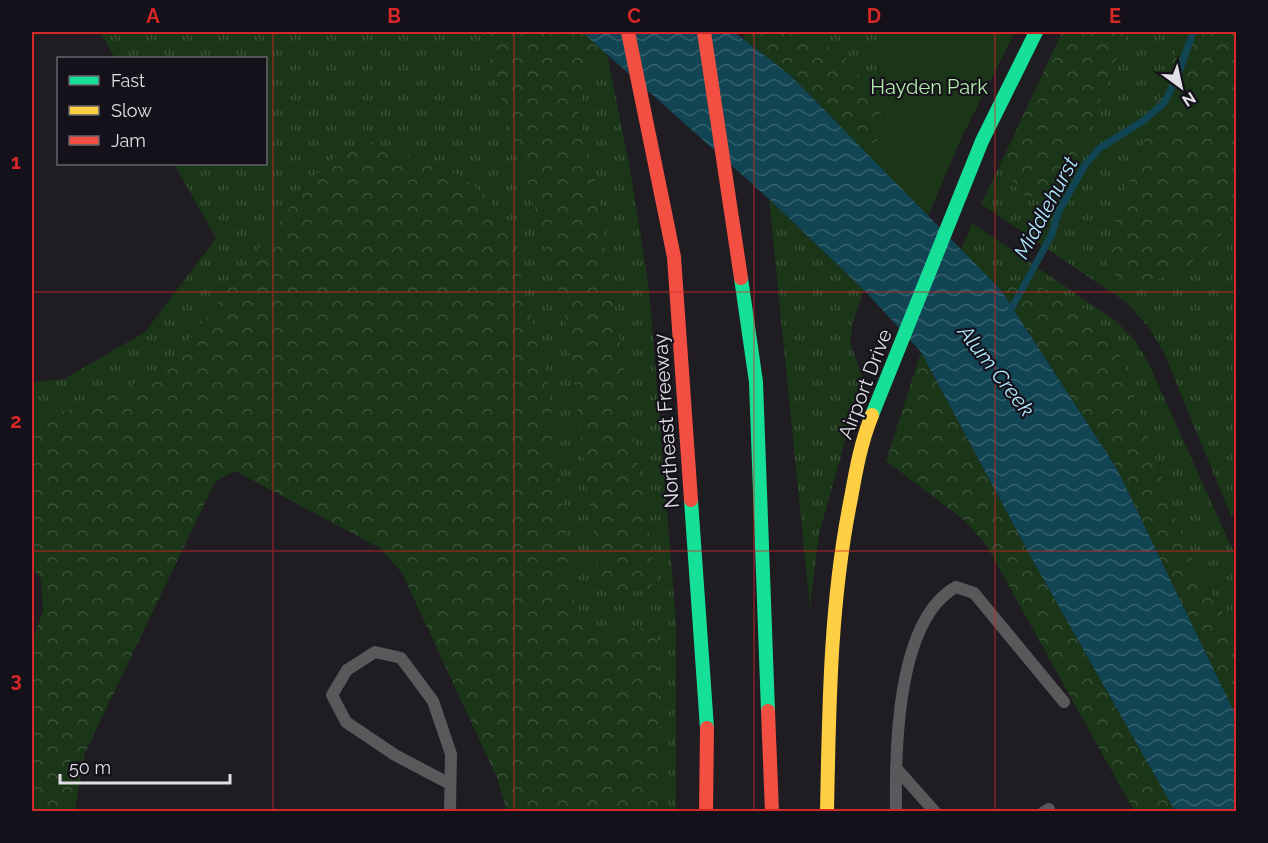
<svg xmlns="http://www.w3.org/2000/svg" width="1268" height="843" font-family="Raleway,sans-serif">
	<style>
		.grass { fill: url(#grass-tufts) }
		.forest { fill: url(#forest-crowns) }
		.park { fill: #1a3518 }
		.water { fill: url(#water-waves) }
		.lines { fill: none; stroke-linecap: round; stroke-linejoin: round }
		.stream { stroke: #124553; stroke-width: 7 }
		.lane { stroke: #59585b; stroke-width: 12 }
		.fast { stroke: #16e098; stroke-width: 14 }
		.slow { stroke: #ffcf43; stroke-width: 14 }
		.jam { stroke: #f24e42; stroke-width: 14 }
		.grid { fill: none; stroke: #d62828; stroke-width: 1.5; stroke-opacity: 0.55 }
		.labels { text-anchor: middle; stroke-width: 4.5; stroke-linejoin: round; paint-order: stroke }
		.park-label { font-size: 20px; fill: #b2edac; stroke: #15111a }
		.street-label { font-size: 20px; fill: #e1dfe5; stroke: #15111a }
		.water-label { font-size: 21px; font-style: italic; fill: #ade7fa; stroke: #15111a }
		.neatline { fill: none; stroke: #d62828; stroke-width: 2 }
		.grid-label { font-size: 20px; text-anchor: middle; font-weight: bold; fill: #d62828 }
	</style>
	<defs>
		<pattern id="grass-tufts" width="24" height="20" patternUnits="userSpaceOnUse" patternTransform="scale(1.5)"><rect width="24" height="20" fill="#1a3518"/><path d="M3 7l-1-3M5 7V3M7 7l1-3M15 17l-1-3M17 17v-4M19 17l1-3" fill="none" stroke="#3b5239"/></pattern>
		<pattern id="forest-crowns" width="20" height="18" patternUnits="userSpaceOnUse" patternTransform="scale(1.5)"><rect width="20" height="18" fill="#1a3518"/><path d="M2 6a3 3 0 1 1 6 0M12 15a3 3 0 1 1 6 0" fill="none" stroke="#3b5239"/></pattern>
		<pattern id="water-waves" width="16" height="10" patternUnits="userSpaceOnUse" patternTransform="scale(1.5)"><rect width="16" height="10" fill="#124553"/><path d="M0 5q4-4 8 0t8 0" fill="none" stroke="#345f6c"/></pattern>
	</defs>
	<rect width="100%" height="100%" fill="#1f1c22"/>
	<g class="grass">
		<polygon points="100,32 482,32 563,303 601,589 656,579 594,173 578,110 586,71 607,54 629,163 649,288 676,621 676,811 661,811 657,625 597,635 576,614 548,384 515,253 489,199 313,177 195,333 169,363 118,393 65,411 32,416 32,382 64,379 145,332 216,238 174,164 266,164 266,58 115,58"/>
		<polygon points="807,32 882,32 876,98 847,59"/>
		<polygon points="1128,32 1183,32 1106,247 1108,270 1227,229 1236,204 1236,513 1231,516 1164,353 1150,329 1127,303 981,204 1006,152 1014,185 1066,182"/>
		<polygon points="769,199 864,290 853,322 850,343 863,378 819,534 810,609"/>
		<polygon points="972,223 1116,321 1133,338 1148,362 1236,557 1236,636 1184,542 1120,355 1094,314 1050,290 1014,282 1001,290 961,250"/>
	</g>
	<g class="forest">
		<polygon points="482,32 582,32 607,54 586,71 578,110 594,173 656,580 649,589 610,595 601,589 563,303"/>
		<polygon points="743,32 807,32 847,59 876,98 885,127 876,142 861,148 790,75 744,40"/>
		<polygon points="1062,32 1128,32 1066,182 1036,197 1024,196 1014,185 1006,152"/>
		<polygon points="1183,32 1236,32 1236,204 1227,229 1186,268 1145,285 1125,283 1108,270 1106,247"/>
		<polygon points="370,141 464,177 489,199 515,253 548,383 576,614 597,635 657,625 661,811 507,811 497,778 402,573 380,548 235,471 215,482 85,753 75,811 32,811 32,643 43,610 41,580 32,567 32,416 65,411 118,393 169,363 195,333 313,177 341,152"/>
		<polygon points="1014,282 1050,290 1094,314 1120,355 1184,542 1236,636 1236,716 1117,469 1001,290"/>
		<polygon points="921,352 1032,559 1175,811 1134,811 985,543 964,520 886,461"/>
	</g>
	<polygon class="park" points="882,32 1015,32 959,143 928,217 861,148 876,142 885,127 876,98"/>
	<polygon class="water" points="582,32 734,32 790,75 1001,290 1117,469 1236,716 1236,811 1175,811 1032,559 921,352 864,290 769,199"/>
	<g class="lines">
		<polyline class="stream" points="1008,315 1052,234 1058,213 1085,165 1100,148 1143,121 1164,103 1178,75 1193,32"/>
		<g class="lane">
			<polyline points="896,768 935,812"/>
			<polyline points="450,812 451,754 433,701 401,658 375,652 347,670 332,695 346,722 395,755 450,784"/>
			<path d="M896,812C895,751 896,620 956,587L974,593L1064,702"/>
			<polyline points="1044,812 1049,809"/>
		</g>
		<g class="fast">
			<polyline points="741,278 756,382 768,711"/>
			<polyline points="872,415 982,141 1036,32"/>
			<polyline points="691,500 707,728"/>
		</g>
		<path class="slow" d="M827,812C829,707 830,602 851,498C856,470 861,442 872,415"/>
		<g class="jam">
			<polyline points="628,32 674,257 691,500"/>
			<polyline points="704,32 741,278"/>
			<polyline points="768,711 772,812"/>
			<polyline points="706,812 707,728"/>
		</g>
	</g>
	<path class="grid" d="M273,32V812M514,32V812M754,32V812M995,32V812M32,292H1236M32,551H1236"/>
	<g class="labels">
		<g class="park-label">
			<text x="929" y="94">Hayden Park</text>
		</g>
		<g class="street-label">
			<text transform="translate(865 384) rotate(-69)" y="7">Airport Drive</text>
			<text transform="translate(666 421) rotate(-94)" y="7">Northeast Freeway</text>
		</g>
		<g class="water-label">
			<text transform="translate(1046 208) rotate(-62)" y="7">Middlehurst</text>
			<text transform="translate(996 371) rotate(52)" y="7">Alum Creek</text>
		</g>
	</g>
	<rect width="1268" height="843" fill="none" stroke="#15111a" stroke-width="66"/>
	<rect x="57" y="57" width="210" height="108" fill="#15111a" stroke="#67636b" stroke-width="1.5"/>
	<rect x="69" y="76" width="30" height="9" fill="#16e098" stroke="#67636b" stroke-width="1.5"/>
	<text x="111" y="87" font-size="18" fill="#e1dfe5">Fast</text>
	<rect x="69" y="106" width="30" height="9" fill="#ffcf43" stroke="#67636b" stroke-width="1.5"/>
	<text x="111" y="117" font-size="18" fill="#e1dfe5">Slow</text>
	<rect x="69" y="136" width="30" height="9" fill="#f24e42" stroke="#67636b" stroke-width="1.5"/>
	<text x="111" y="147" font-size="18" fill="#e1dfe5">Jam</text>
	<g transform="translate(1181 87) rotate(147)" stroke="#15111a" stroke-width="4.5" paint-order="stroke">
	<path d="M0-4.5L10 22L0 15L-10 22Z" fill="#e1dfe5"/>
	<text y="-9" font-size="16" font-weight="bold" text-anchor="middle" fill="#e1dfe5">N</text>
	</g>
	<path d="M60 774v9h170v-9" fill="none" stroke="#e1dfe5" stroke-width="3"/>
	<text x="69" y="774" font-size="18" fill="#e1dfe5" stroke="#15111a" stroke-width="4.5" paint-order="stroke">50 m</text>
	<rect x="33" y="33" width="1202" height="777" class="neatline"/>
	<g class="grid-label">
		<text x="153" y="23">A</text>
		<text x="394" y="23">B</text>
		<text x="634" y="23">C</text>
		<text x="874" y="23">D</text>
		<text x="1115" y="23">E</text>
		<text x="16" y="169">1</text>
		<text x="16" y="428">2</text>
		<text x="16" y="687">3</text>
	</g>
</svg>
